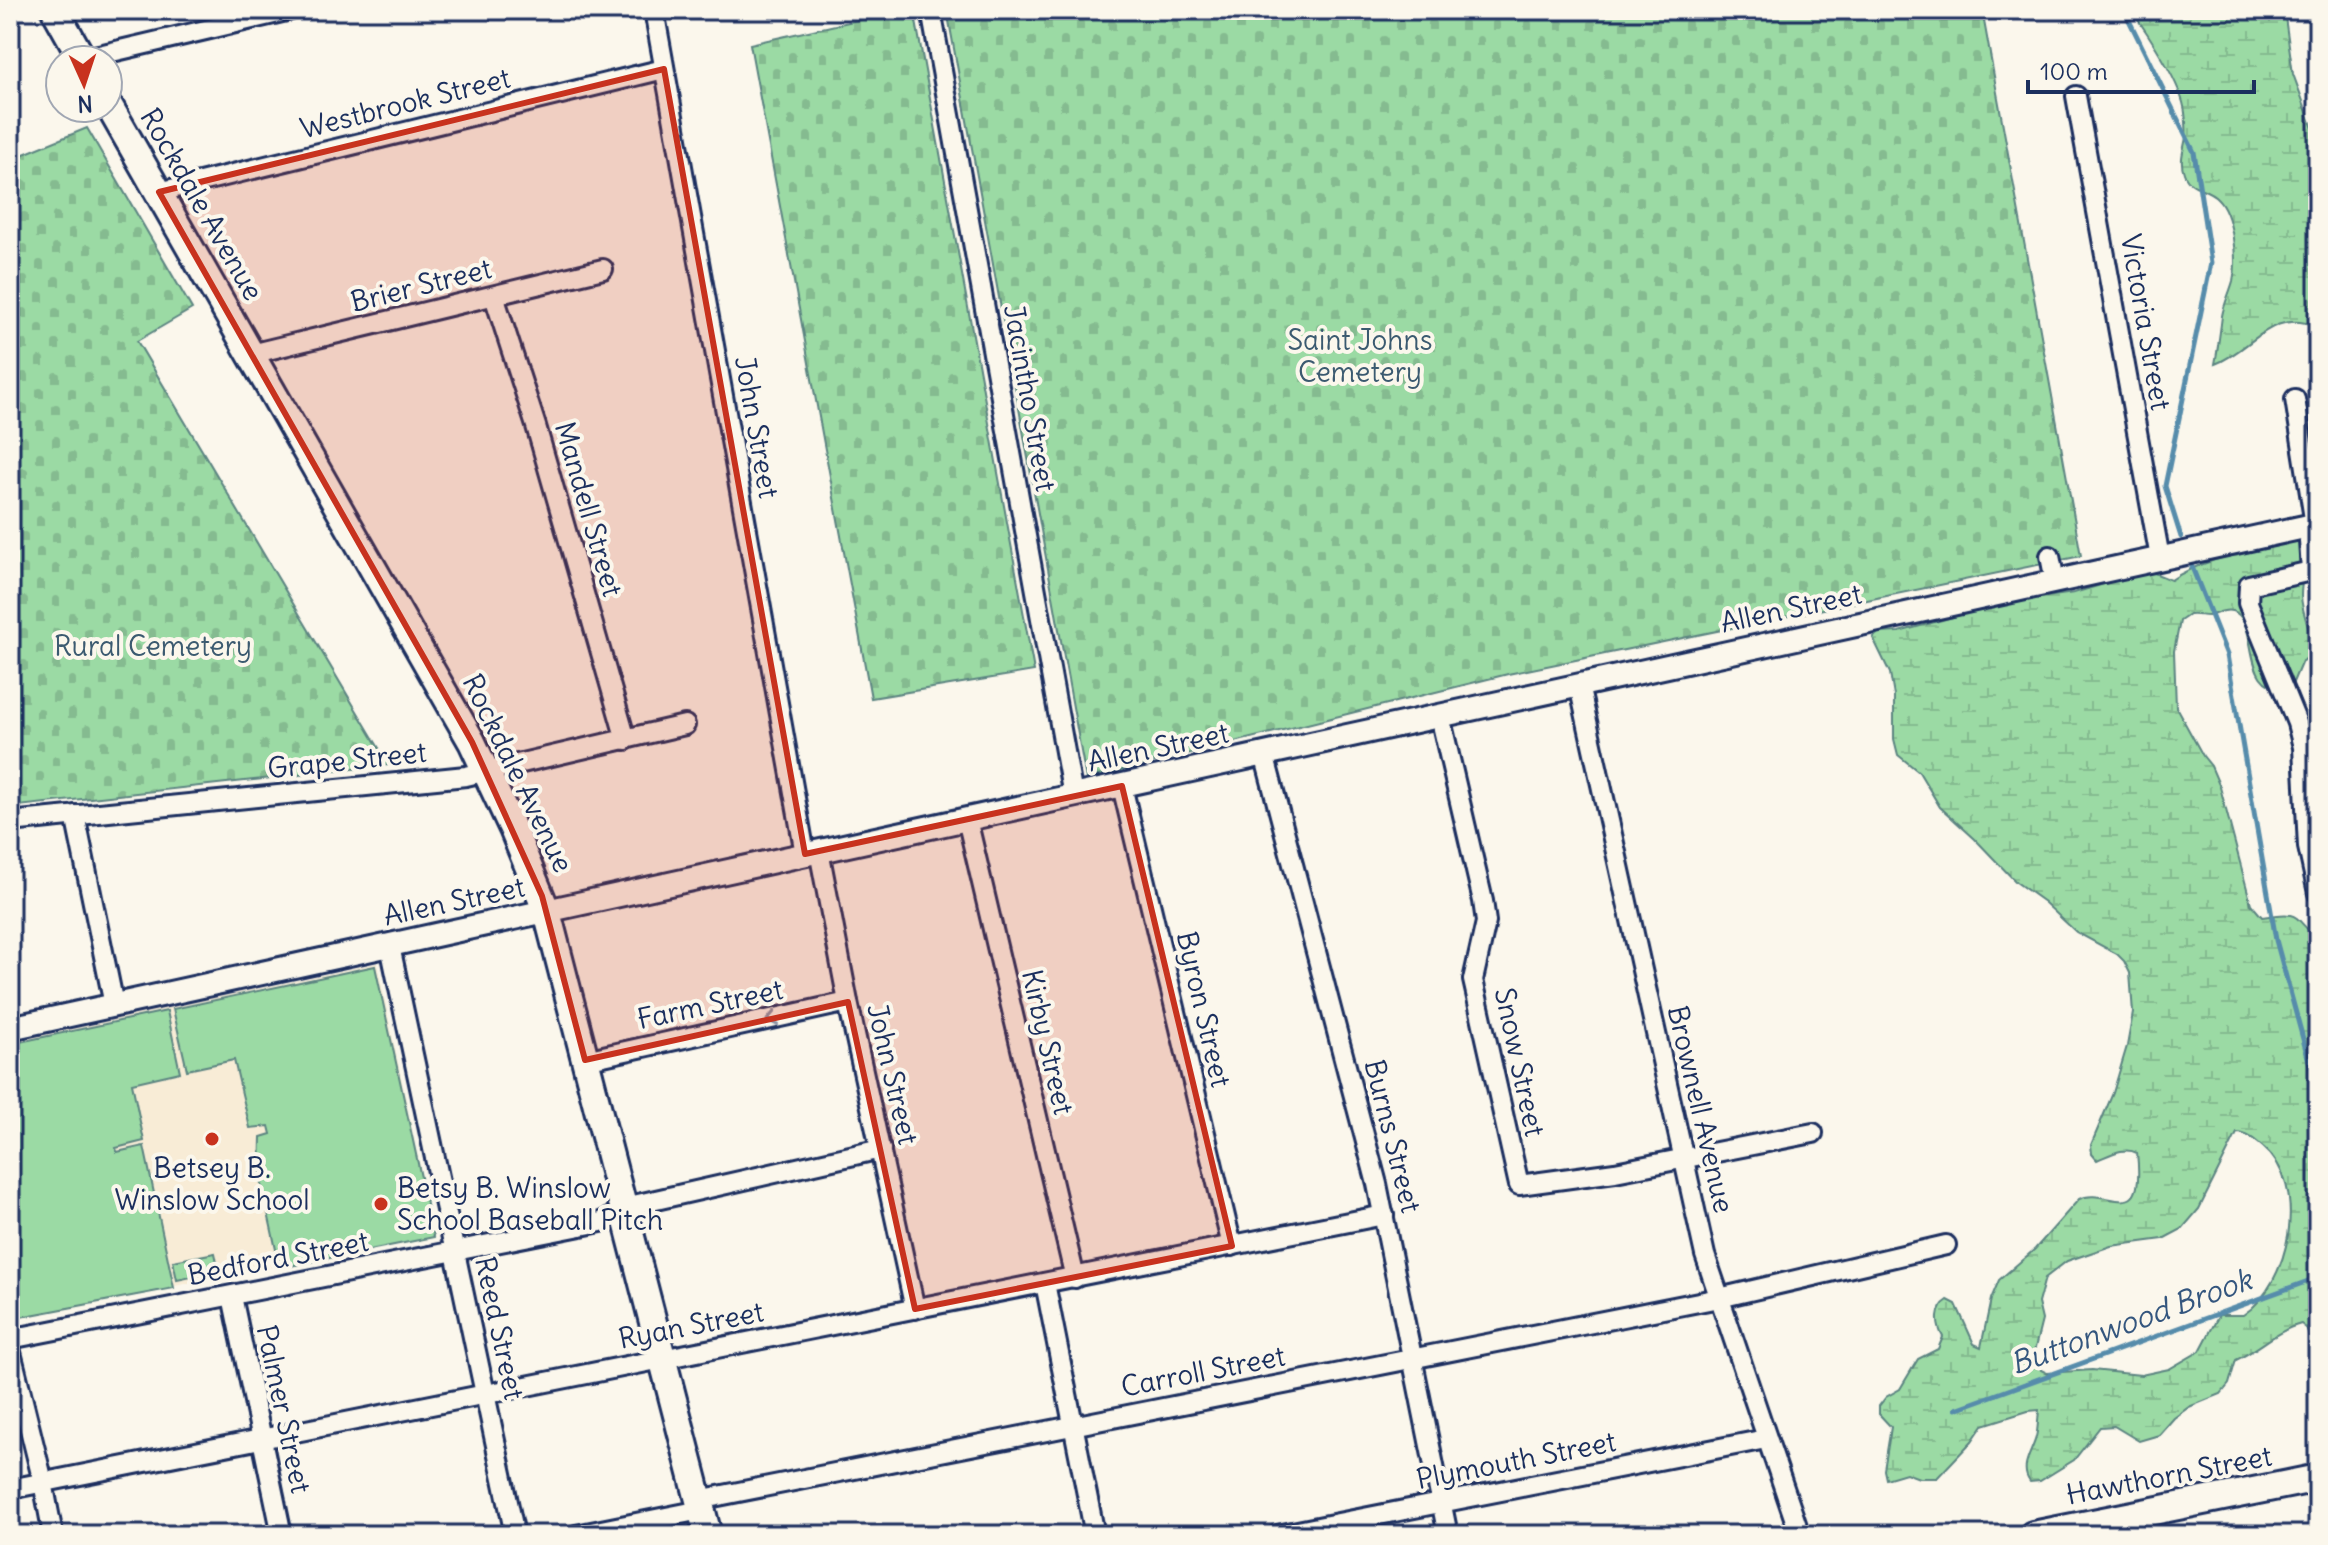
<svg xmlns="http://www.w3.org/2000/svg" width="2328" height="1545" font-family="Delius,sans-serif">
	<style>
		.built { fill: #f8ecd6 }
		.green { fill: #9bdaa4; stroke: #5b8481; stroke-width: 2 }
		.wetland { fill: url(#wetland-marsh); stroke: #5b8481; stroke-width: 2; fill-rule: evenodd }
		.cemetery { fill: url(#cemetery-stones); stroke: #5b8481; stroke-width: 2 }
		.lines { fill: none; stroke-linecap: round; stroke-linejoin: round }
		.stream { stroke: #578cab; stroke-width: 5 }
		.minor-casing { stroke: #1b2f5e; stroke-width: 24 }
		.tertiary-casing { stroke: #1b2f5e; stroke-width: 28 }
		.secondary-casing { stroke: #1b2f5e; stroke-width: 32 }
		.minor { stroke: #fbf7ec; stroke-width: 18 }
		.tertiary { stroke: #fbf7ec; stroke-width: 22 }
		.secondary { stroke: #fbf7ec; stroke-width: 26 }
		.oneway { stroke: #8b93a5 }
		.marked { fill: #c8321e; fill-opacity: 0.2; stroke: #c8321e; stroke-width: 6; stroke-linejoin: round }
		.poi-dot { fill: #c8321e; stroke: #fbf7ec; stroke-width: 3 }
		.labels { text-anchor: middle; stroke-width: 8; stroke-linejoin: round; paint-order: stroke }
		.street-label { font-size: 28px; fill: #1b2f5e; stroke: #fbf7ec }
		.park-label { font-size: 28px; fill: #3b5a70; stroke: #fbf7ec }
		.poi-label { font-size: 28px; fill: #1b2f5e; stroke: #fbf7ec }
		.water-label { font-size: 30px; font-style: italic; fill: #34567e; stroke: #fbf7ec }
	</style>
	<defs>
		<pattern id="wetland-marsh" width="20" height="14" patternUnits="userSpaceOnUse" patternTransform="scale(2)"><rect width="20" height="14" fill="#9bdaa4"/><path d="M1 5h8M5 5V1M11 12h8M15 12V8" fill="none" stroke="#85bb90"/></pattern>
		<pattern id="cemetery-stones" width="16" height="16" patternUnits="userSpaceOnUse" patternTransform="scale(2)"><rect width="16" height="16" fill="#9bdaa4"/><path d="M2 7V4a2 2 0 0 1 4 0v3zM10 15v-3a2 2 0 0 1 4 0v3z" fill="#85bb90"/></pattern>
	</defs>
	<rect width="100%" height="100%" fill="#fbf7ec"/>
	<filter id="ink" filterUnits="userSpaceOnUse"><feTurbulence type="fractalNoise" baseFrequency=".0125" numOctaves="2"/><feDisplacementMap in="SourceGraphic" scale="16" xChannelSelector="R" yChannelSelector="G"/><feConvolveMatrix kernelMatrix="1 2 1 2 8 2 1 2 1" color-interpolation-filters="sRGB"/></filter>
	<g filter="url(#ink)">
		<polygon class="built" points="377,963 434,1235 21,1316 10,1265 10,1042"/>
		<g class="green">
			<polygon points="375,966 434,1237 280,1268 260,1176 261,1137 271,1134 269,1126 250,1128 234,1060 187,1070 173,1009"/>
			<polygon points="167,1011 180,1072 132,1083 144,1141 116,1148 117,1152 144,1146 174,1288 20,1317 10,1269 10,1044"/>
			<polygon points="215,1253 219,1271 177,1280 173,1261"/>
		</g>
		<g class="wetland">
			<path d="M2131,10H2284L2293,74L2318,142V327C2270,307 2253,350 2215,364C2218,348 2220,332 2222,316C2224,304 2230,292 2233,281C2238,260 2233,213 2217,198C2207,187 2190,190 2184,173C2179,160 2184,150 2186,137C2187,130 2186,120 2185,113C2183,86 2147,32 2131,10Z"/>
			<path d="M2292,539H2313C2308,557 2301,577 2301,596C2302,617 2316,639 2310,657L2302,661L2291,687C2237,697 2262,619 2232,611C2223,608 2216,615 2208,616C2202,616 2195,614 2189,615L2180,621L2174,651L2176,707L2203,756L2211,766L2220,787L2251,904L2262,917C2304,910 2291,917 2318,939V1361L2306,1328L2301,1324C2277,1330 2258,1350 2236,1360L2229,1384L2221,1394L2189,1407L2174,1418L2159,1435L2139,1441L2114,1426L2100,1427L2074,1460L2040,1481L2030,1482C2019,1467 2032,1453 2036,1437C2038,1429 2038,1419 2039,1410L2028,1411L1983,1425L1972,1441L1937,1478H1919L1906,1473L1886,1479L1884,1470L1891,1427L1879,1414V1406L1886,1397L1900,1389L1918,1359L1938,1349L1943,1337C1936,1325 1935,1308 1948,1300L1956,1304L1974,1344L1981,1347L1991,1299L1999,1280L2035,1249L2079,1199C2107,1185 2146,1232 2137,1153C2124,1146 2110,1155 2097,1160L2092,1154L2091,1145L2113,1093L2127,1046L2133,1013L2130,973L2124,961L2117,954L2076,932L2044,902L2016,882L1975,839L1940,807L1919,772L1898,755L1894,739V696L1890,673L1873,638L1878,633L1899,632L2003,603L2074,593L2134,575L2152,572L2171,580C2207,556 2252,553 2292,539ZM2237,1133C2247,1133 2255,1140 2263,1147C2310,1186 2290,1284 2243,1315H2219L2200,1351L2169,1369L2141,1375L2092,1370L2047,1373L2041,1370L2033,1356L2042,1320L2038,1303L2045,1278L2067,1261L2111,1246L2163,1239L2182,1229L2199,1209Z"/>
		</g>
		<g class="cemetery">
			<polygon points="903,10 914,10 1034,671 871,698 750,44"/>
			<polygon points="947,10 1982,10 2081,556 1508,674 1086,779"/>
			<polygon points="87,128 192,309 137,341 389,765 10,807 10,142 19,156"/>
		</g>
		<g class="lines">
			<g class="stream">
				<polyline points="2124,10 2194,152 2211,263 2165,486 2181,537"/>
				<polyline points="2192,567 2227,655 2276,940 2318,1094"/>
				<polyline points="1956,1409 2311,1280 2318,1271"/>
			</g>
			<defs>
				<g id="minor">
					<polyline points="654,10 805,854"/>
					<polyline points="931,10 1073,796"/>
					<polyline points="82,59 291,10"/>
					<polyline points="2076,96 2160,558"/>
					<polyline points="159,192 664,69"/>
					<polyline points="494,296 536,426 626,740"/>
					<polyline points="251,354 603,269"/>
					<polyline points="2295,399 2315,525 2309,541 2311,571 2249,585 2248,603 2297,723 2303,747 2308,847 2318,893"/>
					<polyline points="2050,556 2055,581"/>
					<polyline points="1579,685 1705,1255 1800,1535"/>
					<polyline points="1440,716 1483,901 1486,922 1473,980 1519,1185 1615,1172 1813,1133"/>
					<polyline points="1264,754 1377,1184 1448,1535"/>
					<polyline points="1122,786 1232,1246"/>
					<polyline points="75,815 114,1005"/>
					<polyline points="967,819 1075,1278"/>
					<polyline points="10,822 466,776 685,725"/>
					<polyline points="819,851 848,1002 915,1309"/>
					<polyline points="390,946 515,1535"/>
					<polyline points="585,1060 848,1002"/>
					<polyline points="1045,1283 1095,1535"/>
					<polyline points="232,1296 282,1535"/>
					<polyline points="10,1339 601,1222 638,1204 881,1149"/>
					<polyline points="10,1348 43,1482 53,1535"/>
					<polyline points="10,1489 1384,1215"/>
					<polyline points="698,1500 1719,1298 1946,1245"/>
					<polyline points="576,1535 701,1510"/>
					<polyline points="1277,1535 1766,1439"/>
				</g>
				<polyline id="tertiary" points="10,1028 2318,524"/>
				<g id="secondary">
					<polyline points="55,10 83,60"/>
					<polyline points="108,104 472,742 513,829 547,912 708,1535"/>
					<polyline points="2033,1535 2318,1478"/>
				</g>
			</defs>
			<use href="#minor" class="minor-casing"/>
			<use href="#tertiary" class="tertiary-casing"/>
			<use href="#secondary" class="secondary-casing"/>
			<use href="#minor" class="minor"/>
			<use href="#tertiary" class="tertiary"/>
			<use href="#secondary" class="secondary"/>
		</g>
		<defs><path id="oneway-chevron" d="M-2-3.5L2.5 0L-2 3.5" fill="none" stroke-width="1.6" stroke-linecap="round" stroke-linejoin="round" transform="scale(2)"/></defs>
		<use class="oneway" href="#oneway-chevron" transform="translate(772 1019) rotate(168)"/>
	</g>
	<path class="marked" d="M664,69L805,854L1122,786L1232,1246L915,1309L848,1002L585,1060L542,896L472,742L159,192Z"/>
	<g class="poi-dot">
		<circle cx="212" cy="1139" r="8"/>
		<circle cx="381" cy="1204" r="8"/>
	</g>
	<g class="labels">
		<g class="street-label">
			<text transform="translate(405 103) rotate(-14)" y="10">Westbrook Street</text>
			<text transform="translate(202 204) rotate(60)" y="10">Rockdale Avenue</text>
			<text transform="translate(421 285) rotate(-14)" y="10">Brier Street</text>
			<text transform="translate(2146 322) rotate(80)" y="10">Victoria Street</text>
			<text transform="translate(1030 398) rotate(80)" y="10">Jacintho Street</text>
			<text transform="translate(757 427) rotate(80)" y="10">John Street</text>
			<text transform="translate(589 509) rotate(74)" y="10">Mandell Street</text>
			<text transform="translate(1791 608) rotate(-12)" y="10">Allen Street</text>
			<text transform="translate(1158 747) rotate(-12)" y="10">Allen Street</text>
			<text transform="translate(347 760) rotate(-6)" y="10">Grape Street</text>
			<text transform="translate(518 773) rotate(64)" y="10">Rockdale Avenue</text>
			<text transform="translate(454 901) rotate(-12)" y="10">Allen Street</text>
			<text transform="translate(710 1004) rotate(-12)" y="10">Farm Street</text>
			<text transform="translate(1204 1009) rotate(77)" y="10">Byron Street</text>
			<text transform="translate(1048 1042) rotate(77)" y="10">Kirby Street</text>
			<text transform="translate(1520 1062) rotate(78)" y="10">Snow Street</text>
			<text transform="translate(893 1074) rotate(77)" y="10">John Street</text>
			<text transform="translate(1701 1109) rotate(77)" y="10">Brownell Avenue</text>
			<text transform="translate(1393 1136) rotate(76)" y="10">Burns Street</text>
			<text transform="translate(278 1258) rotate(-11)" y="10">Bedford Street</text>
			<text transform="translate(691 1325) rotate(-11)" y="10">Ryan Street</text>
			<text transform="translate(500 1328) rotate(78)" y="10">Reed Street</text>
			<text transform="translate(1203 1371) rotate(-11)" y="10">Carroll Street</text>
			<text transform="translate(284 1409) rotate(78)" y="10">Palmer Street</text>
			<text transform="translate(1516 1460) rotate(-11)" y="10">Plymouth Street</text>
			<text transform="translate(2169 1475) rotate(-11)" y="10">Hawthorn Street</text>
		</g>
		<g class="park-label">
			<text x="1360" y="350">Saint Johns<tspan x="1360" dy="32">Cemetery</tspan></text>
			<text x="153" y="656">Rural Cemetery</text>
		</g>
		<g class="poi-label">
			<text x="212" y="1178">Betsey B.<tspan x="212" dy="32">Winslow School</tspan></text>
			<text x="397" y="1198" text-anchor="start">Betsy B. Winslow<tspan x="397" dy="32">School Baseball Pitch</tspan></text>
		</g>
		<g class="water-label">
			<text transform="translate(2131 1322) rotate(-20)" y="10">Buttonwood Brook</text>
		</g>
	</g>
	<rect width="2328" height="1545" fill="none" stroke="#fbf7ec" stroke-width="40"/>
	<rect x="20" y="20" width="2288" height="1505" fill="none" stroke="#1b2f5e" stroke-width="3" filter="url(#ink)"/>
	<g transform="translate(84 84) rotate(177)"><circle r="38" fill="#fbf7ec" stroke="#a1a7b3" stroke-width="2"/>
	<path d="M0-6L14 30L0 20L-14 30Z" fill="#c8321e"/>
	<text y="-12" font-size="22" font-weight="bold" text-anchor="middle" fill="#1b2f5e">N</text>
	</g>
	<path d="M2028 80v12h226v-12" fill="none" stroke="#1b2f5e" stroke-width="4"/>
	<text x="2040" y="80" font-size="24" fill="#1b2f5e" stroke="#fbf7ec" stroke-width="6" paint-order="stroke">100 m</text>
</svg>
